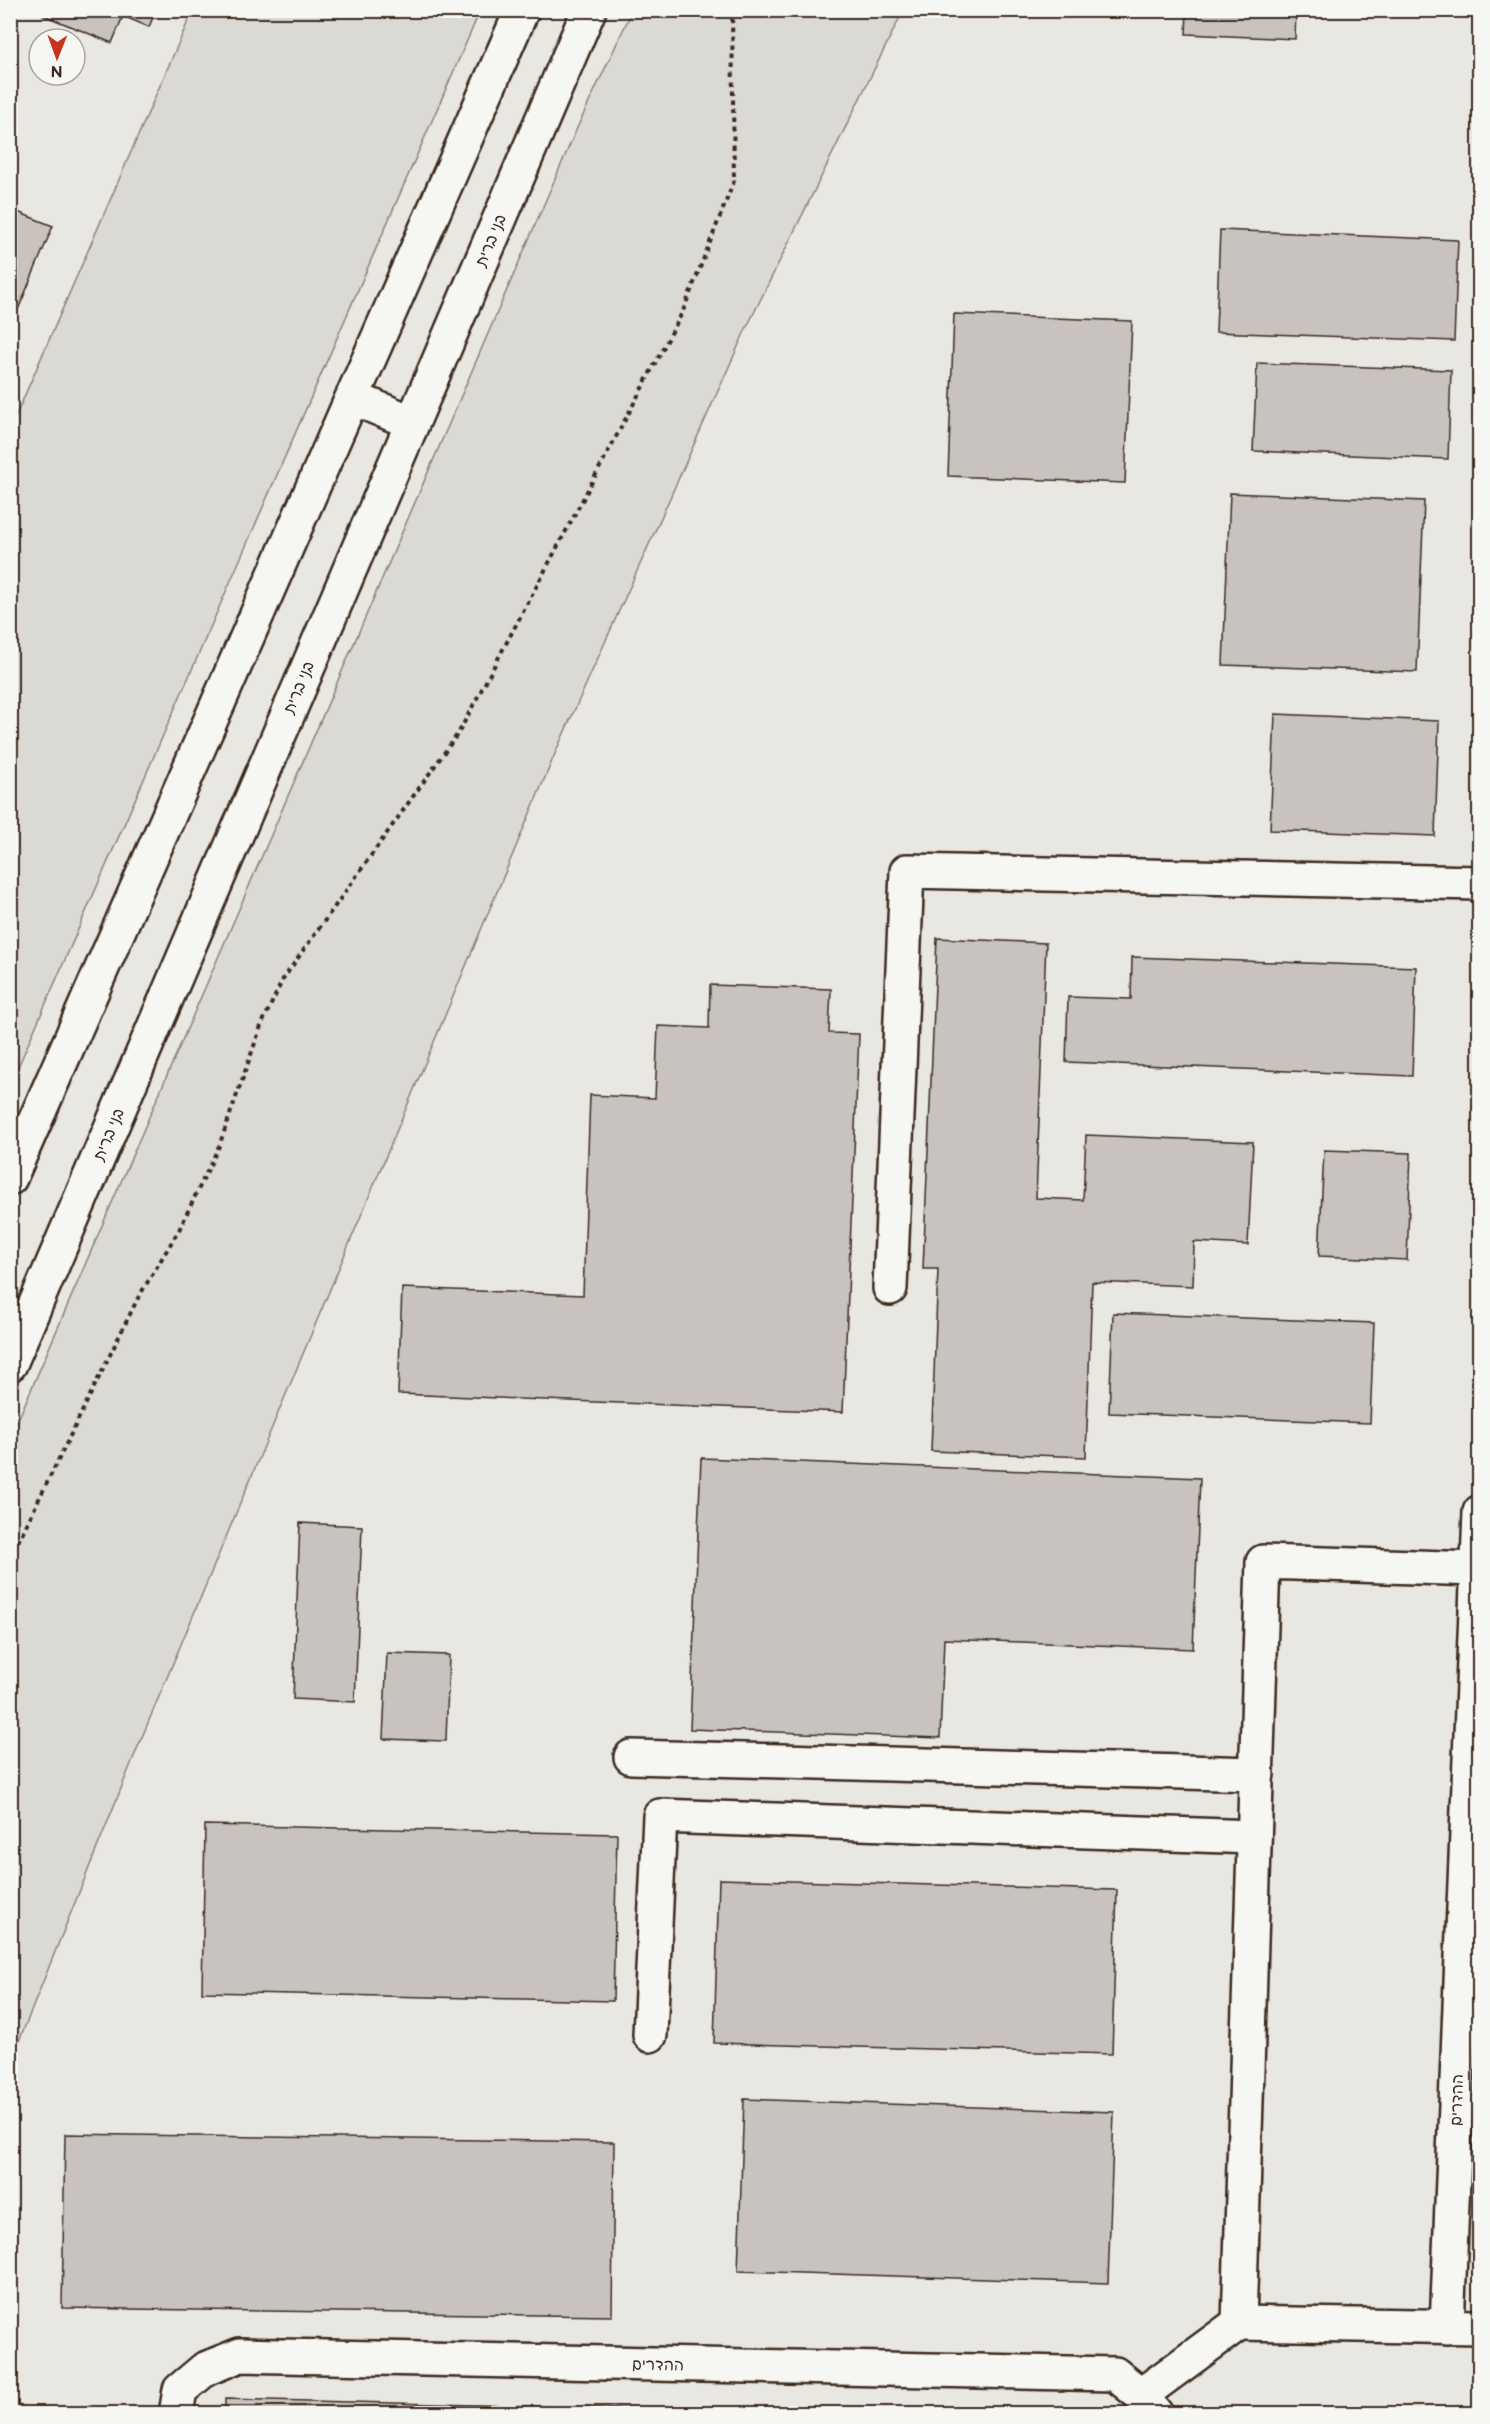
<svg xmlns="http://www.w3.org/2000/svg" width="1490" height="2424" font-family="'Balsamiq Sans','Playpen Sans Hebrew',sans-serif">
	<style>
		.built { fill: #e8e7e2; fill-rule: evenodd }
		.green { fill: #dad9d3; stroke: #8a8278; stroke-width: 1.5 }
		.building { fill: #c8c3be; stroke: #3b2a1e; stroke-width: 1.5 }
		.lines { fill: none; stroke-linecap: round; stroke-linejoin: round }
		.minor-casing { stroke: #3b2a1e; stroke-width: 38 }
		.major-casing { stroke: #3b2a1e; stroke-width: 38 }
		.path { stroke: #3b2a1e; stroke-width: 4; stroke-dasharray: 4.5 4.5; stroke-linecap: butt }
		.minor { stroke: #f6f6f2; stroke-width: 33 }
		.major { stroke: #f6f6f2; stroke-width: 33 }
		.labels { text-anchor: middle; stroke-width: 6; stroke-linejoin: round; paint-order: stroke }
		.street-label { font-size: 16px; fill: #3b2a1e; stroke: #f6f6f2 }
	</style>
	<rect width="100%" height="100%" fill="#f6f6f2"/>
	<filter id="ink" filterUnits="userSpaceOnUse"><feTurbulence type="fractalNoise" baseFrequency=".0167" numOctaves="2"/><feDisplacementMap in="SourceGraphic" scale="12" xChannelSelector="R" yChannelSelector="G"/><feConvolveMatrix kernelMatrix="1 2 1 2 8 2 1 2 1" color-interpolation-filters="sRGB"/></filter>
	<g filter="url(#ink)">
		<path class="built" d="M11,11H1479V2413L11,2414ZM39,39H75V75H39Z"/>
		<g class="green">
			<polygon points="193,10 480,11 11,1083 11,427"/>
			<polygon points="632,11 903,11 745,331 557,749 137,1749 11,2061 11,1436 577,128"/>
		</g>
		<g class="building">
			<polygon points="45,10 156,10 149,27 123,16 112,43 43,15"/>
			<polygon points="1187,10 1296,10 1295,39 1186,34"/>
			<polygon points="10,209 53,226 10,329"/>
			<polygon points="1220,230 1458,240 1454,341 1216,332"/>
			<polygon points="954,314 1132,321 1125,483 948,476"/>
			<polygon points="1257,363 1451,370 1448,459 1253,451"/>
			<polygon points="1230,493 1424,501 1417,672 1223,665"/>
			<polygon points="1275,714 1439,721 1435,836 1270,830"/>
			<polygon points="937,938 1046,943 1036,1198 1083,1200 1086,1135 1253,1142 1248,1245 1194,1242 1193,1286 1092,1282 1086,1457 931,1451 938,1269 923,1269"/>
			<polygon points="1132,957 1416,967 1412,1076 1066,1062 1068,997 1131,999"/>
			<polygon points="710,985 831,989 829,1033 859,1034 843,1412 398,1394 402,1288 583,1295 590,1095 655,1098 658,1026 709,1028"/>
			<polygon points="1324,1150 1411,1153 1407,1260 1319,1256"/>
			<polygon points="1113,1313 1374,1323 1370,1423 1109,1413"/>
			<polygon points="701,1458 1200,1478 1193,1649 944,1639 940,1738 690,1729"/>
			<polygon points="300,1523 362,1526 355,1702 293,1699"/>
			<polygon points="387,1653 449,1655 446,1741 383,1739"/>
			<polygon points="205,1825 617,1834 613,2001 202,1992"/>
			<polygon points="719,1879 1117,1890 1112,2054 714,2043"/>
			<polygon points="744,2099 1114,2112 1108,2283 738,2271"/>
			<polygon points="65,2134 614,2142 612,2316 62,2308"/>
			<polygon points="225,2399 859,2414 225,2414"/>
		</g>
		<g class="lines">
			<defs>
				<g id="minor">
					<polyline points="353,398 411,422"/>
					<polyline points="890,1288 907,871 1480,883"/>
					<polyline points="631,1757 1257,1774"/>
					<polyline points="650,2035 660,1816 1254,1837"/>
					<polyline points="1239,2323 1263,1562 1477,1569"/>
					<polyline points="1239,2323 1480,2327"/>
					<polyline points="1447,2327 1480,1512"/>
					<polyline points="1141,2395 1239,2323"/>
					<polyline points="176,2414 180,2390 205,2369 240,2355 1115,2374 1141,2395 1156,2414"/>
				</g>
				<g id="major">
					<polyline points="10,1178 522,10"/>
					<polyline points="10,1364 589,10"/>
				</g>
			</defs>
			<use href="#minor" class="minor-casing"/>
			<use href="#major" class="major-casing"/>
			<polyline class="path" points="10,1558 138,1298 179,1230 219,1146 261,1026 283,979 459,732 683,311 734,181 732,10"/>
			<use href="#minor" class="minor"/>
			<use href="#major" class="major"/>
		</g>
	</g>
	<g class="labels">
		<g class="street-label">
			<text transform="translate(490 240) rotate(-67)" y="6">בני ברית</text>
			<text transform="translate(298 687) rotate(-67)" y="6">בני ברית</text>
			<text transform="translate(108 1134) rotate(-67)" y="6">בני ברית</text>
			<text transform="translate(1456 2100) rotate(-88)" y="6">ההדרים</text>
			<text transform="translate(658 2364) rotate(1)" y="6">ההדרים</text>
		</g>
	</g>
	<rect width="1490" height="2424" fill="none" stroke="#f6f6f2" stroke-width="36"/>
	<rect x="18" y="18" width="1454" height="2388" fill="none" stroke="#3b2a1e" stroke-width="2" filter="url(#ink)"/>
	<g transform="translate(57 57) rotate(181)"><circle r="28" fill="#f6f6f2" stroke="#aba49d" stroke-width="1.5"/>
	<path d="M0-4.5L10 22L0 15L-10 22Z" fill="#c8321e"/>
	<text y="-9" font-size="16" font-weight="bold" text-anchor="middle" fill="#3b2a1e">N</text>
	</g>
</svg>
